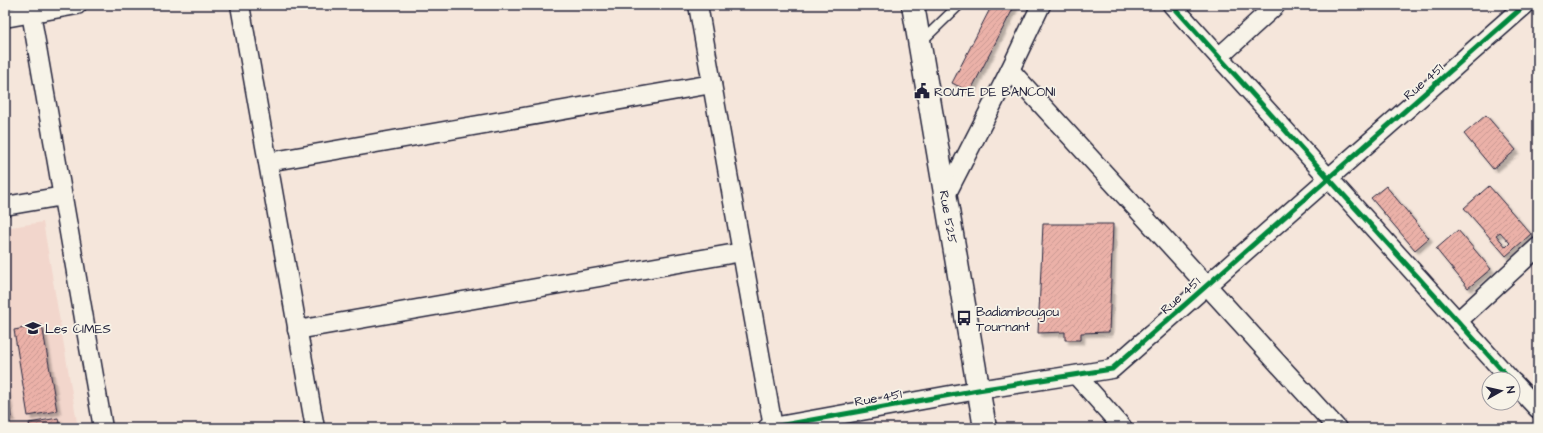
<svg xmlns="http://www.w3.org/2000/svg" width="1543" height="433" font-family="'Architects Daughter',sans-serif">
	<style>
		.built { fill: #f2d6cc }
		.building { fill: url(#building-hatch); stroke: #22223b; fill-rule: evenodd; filter: url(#shadow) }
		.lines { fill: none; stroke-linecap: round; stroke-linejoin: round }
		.service-casing { stroke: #22223b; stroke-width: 12 }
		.minor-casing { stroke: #22223b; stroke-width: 21 }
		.secondary-casing { stroke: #22223b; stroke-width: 25 }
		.service { stroke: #f7f3e8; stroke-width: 9 }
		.minor { stroke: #f7f3e8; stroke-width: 18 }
		.secondary { stroke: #f7f3e8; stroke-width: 22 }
		.cycleway-casing { stroke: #f7f3e8; stroke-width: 8 }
		.cycleway { stroke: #00873e; stroke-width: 5 }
		.labels { text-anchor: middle; stroke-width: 3.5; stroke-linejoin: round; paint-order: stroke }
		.street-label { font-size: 13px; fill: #22223b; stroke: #f7f3e8 }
		.poi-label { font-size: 13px; fill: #22223b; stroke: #f7f3e8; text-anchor: start }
	</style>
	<defs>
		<pattern id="building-hatch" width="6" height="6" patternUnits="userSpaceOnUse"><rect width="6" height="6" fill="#ebb1a8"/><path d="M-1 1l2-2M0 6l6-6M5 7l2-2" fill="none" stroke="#c99892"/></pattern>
		<filter id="shadow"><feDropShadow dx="3.5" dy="3.5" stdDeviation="1" flood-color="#0004"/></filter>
	</defs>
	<rect width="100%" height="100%" fill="#f5e6db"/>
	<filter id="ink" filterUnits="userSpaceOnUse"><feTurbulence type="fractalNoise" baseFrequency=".025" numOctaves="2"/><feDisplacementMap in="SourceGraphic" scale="8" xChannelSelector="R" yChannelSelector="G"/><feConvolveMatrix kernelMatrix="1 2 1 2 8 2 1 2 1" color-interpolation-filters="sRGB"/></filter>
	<g filter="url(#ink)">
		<polygon class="built" points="43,222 78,428 5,428 5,228"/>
		<g class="building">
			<polygon points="992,5 1015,5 970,92 952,83"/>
			<polygon points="1486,115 1516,150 1493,169 1464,134"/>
			<polygon points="1386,186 1429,238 1415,250 1371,198"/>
			<path d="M1489,186L1531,234L1506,256L1464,208ZM1500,232L1510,243L1506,247L1496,235Z"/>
			<polygon points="1043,224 1113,224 1109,332 1081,333 1081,340 1065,340 1065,332 1038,333"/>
			<polygon points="1458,230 1491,269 1468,288 1436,249"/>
			<polygon points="42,325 57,411 28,416 14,330"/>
			<polygon points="5,383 11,417 5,418"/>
			<polygon points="58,418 60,428 30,428 29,423"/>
		</g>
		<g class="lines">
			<defs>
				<polyline id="service" points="921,42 959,5"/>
				<g id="minor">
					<polyline points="240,5 315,428"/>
					<polyline points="698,5 773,427"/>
					<polyline points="1172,5 1510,379"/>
					<polyline points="31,13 103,428"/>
					<polyline points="5,18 77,5"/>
					<polyline points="1219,57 1276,5"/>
					<polyline points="1010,70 1337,428"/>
					<polyline points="268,162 712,84"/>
					<polyline points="945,197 1010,70 1041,5"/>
					<polyline points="5,206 63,196"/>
					<polyline points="1458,321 1538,247"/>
					<polyline points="297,330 742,252"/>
					<polyline points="1076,375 1123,428"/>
					<polyline points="1513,382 1538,409"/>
					<polyline points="767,428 978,390 1112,369 1525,5"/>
				</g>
				<polyline id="secondary" points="913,5 985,428"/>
			</defs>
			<use href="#service" class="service-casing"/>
			<use href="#minor" class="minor-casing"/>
			<use href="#secondary" class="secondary-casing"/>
			<use href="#service" class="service"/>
			<use href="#minor" class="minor"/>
			<use href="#secondary" class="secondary"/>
			<defs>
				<g id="cycleway">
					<polyline points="1172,5 1510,379"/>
					<polyline points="767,428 978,390 1112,369 1525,5"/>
				</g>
			</defs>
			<use href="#cycleway" class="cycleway-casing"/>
			<use href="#cycleway" class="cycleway"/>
		</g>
	</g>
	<defs>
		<symbol id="civic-bare" viewBox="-9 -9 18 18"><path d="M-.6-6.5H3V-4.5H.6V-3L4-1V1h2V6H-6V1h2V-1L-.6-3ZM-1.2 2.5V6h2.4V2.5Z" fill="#22223b" stroke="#f7f3e8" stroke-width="2.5" paint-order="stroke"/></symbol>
		<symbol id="bus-bare" viewBox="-9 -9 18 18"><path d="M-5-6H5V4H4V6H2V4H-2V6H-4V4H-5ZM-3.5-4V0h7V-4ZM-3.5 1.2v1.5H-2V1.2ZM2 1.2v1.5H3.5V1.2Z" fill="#22223b" stroke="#f7f3e8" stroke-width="2.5" paint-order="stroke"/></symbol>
		<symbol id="school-bare" viewBox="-9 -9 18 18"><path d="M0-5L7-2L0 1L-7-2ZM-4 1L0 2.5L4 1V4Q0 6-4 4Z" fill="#22223b" stroke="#f7f3e8" stroke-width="2.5" paint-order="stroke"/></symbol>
	</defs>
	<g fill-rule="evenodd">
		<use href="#civic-bare" x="911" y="80" width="22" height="22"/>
		<use href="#bus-bare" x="953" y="307" width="22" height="22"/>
		<use href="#school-bare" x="22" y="317" width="22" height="22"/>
	</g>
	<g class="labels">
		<g class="street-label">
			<text transform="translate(1423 81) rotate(-41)" y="5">Rue 451</text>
			<text transform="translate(949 217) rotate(80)" y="5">Rue 525</text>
			<text transform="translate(1180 295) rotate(-42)" y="5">Rue 451</text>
			<text transform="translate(878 397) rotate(-10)" y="5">Rue 451</text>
		</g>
		<g class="poi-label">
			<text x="934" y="96">ROUTE DE BANCONI</text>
			<text x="976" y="316">Badiambougou<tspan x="976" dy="15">Tournant</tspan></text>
			<text x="45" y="333">Les CIMES</text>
		</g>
	</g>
	<rect width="1543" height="433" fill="none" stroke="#f7f3e8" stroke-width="20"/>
	<rect x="10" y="10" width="1523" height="413" fill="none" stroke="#22223b" stroke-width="1.5" filter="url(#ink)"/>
	<g transform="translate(1501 391) rotate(82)"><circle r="19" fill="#f7f3e8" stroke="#a29fa3"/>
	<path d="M0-3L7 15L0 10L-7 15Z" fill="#22223b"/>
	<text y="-6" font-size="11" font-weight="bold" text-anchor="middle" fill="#22223b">N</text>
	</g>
</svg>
